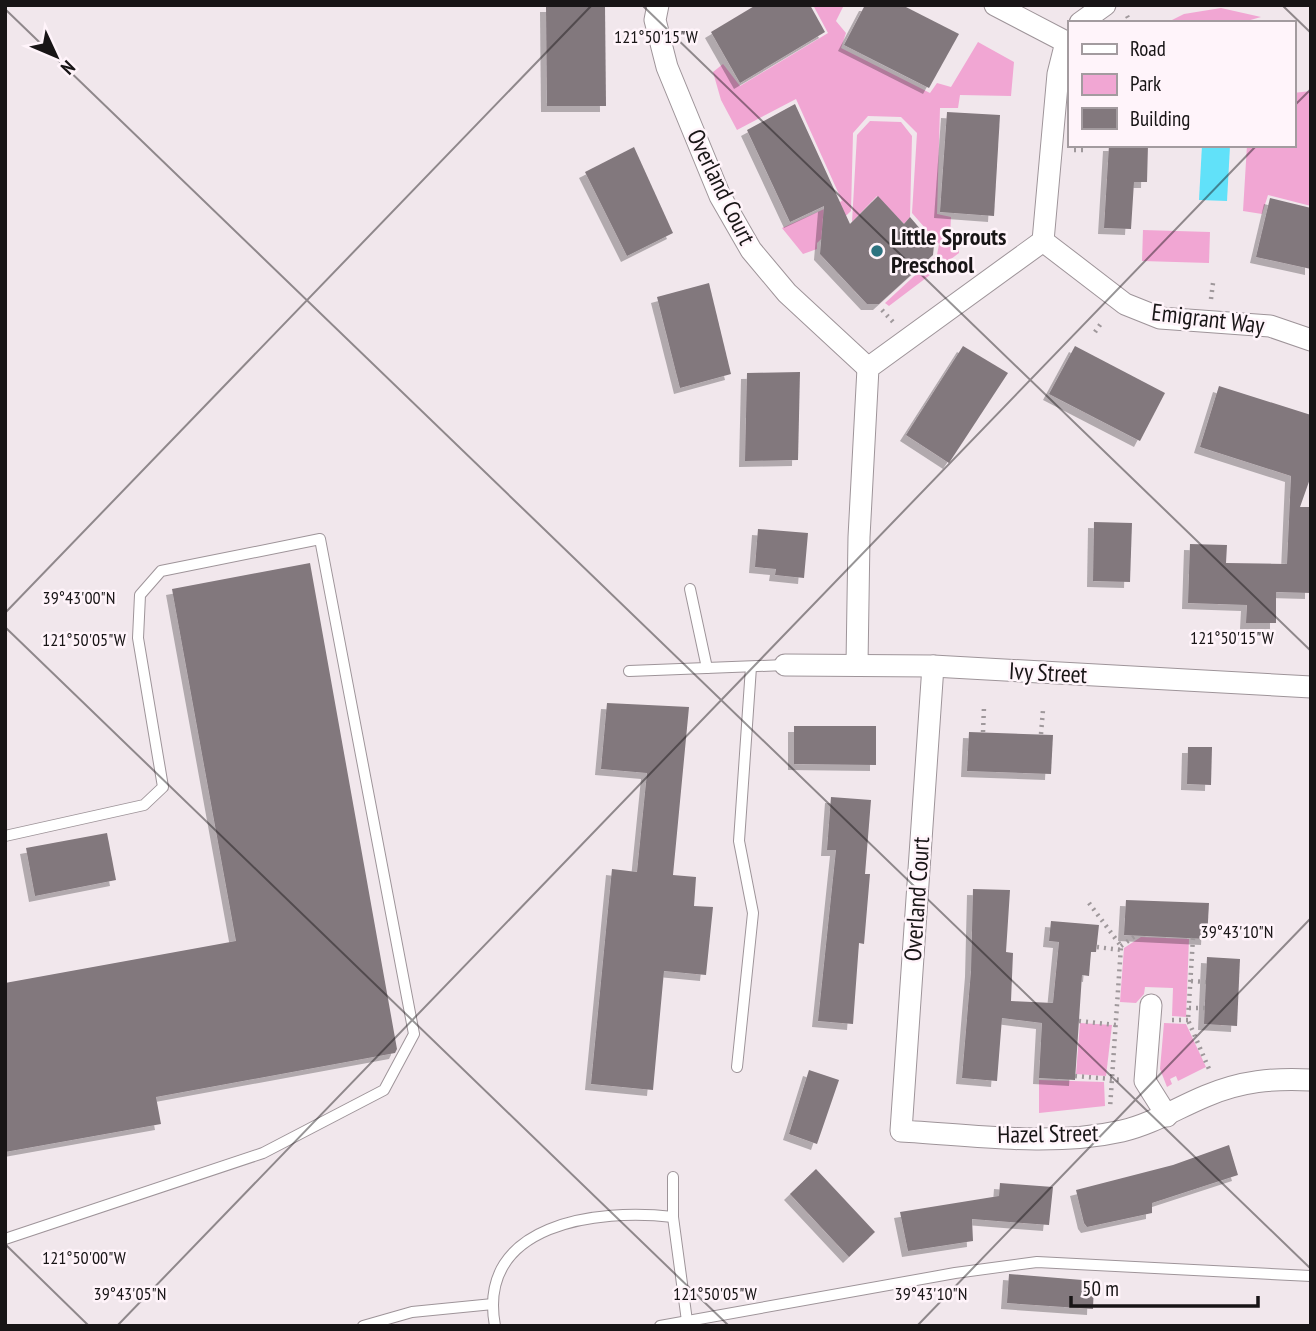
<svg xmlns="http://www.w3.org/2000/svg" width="1316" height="1331" font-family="'PT Sans Narrow',sans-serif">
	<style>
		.green { fill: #f1a6d3 }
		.water { fill: #61e1f9 }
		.building { fill: #82787d; filter: url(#shadow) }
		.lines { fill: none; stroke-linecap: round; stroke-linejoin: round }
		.lane-casing { stroke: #9e9499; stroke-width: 12 }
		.street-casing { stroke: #9e9499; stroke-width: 23 }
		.path { stroke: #9f989b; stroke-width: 4.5; stroke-dasharray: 2 5; stroke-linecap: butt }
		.lane { stroke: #fff; stroke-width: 10 }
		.street { stroke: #fff; stroke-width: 21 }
		.ticks { fill: none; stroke: #181516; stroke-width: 2; stroke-opacity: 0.45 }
		.poi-dot { fill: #2d7380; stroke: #fff4fa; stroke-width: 2.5 }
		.labels { text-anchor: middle; stroke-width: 5; stroke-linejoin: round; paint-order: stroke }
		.street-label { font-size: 24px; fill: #181516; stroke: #fff4fa }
		.poi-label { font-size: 24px; font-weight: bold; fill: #181516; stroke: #fff4fa; text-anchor: start }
		.ticks-label { font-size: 18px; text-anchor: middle; fill: #181516; stroke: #fff4fa; stroke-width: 5; stroke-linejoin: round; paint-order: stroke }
	</style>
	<defs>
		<filter id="shadow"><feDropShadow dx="-6" dy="6" stdDeviation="0" flood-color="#0004"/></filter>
	</defs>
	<rect width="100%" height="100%" fill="#f1e7ec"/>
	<g class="green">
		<polygon points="813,5 844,5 836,21 846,33 841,48 930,93 937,83 951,87 978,42 1014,62 1011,96 960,95 958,108 940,108 937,214 951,217 950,237 958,246 959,253 889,306 885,303 937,255 939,244 912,213 917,133 901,117 868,116 853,133 851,211 817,243 817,249 803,254 782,228 842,201 796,99 737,130 721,100 713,72 723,64 740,86 828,33"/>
		<polygon points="1221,8 1261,17 1240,23 1166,23 1184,14"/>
		<polygon points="1311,91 1311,206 1268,195 1262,214 1243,211 1247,145 1293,145 1293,93"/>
		<polygon points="870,121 901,122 912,136 910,217 904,224 877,196 852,222 857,135"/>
		<polygon points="1143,230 1210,232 1209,263 1142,261"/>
		<polygon points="1141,937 1189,939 1186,1017 1172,1016 1173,988 1145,987 1144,994 1136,1003 1120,1002 1124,948"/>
		<polygon points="1080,1023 1112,1025 1106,1076 1076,1074"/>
		<polygon points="1164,1023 1186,1024 1206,1067 1178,1081 1176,1076 1170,1079 1172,1084 1167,1087 1160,1069"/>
		<polygon points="1039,1080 1104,1082 1105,1106 1039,1113"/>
	</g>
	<polygon class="water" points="1202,145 1230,146 1227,201 1199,200"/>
	<g class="building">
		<polygon points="756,5 810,5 825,32 740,83 711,32"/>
		<polygon points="865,5 902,5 959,34 929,88 844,45"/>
		<polygon points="546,6 605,6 606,106 547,106"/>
		<polygon points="795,104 850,224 878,196 904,224 910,217 934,245 933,255 879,304 867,304 820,254 824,206 790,222 747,130"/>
		<polygon points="947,112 1000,115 994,216 940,212"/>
		<polygon points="1109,145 1148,145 1147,182 1134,182 1131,229 1104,228"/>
		<polygon points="634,147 673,233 627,256 585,172"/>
		<polygon points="1270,198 1311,208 1311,269 1256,257"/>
		<polygon points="709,283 731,374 680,388 657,297"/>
		<polygon points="963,346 1008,373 949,463 906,435"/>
		<polygon points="1075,346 1165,393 1140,441 1049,394"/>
		<polygon points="800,372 798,460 745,461 747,373"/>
		<polygon points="1219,386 1311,415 1311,476 1300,507 1311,507 1311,593 1276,592 1276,623 1246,623 1247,605 1188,603 1190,544 1227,545 1226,563 1287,564 1291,476 1200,447"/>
		<polygon points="1094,522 1132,523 1130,582 1093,581"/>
		<polygon points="758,529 808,533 804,578 775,575 776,569 755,567"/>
		<polygon points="310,563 397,1049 395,1053 156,1097 161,1124 5,1152 5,983 236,941 172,589"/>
		<polygon points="607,703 689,707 673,875 696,877 694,906 713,907 706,975 664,971 653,1090 591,1084 612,869 637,872 647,773 601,769"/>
		<polygon points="794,726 876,726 876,765 794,764"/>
		<polygon points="969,732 1053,735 1051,774 967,771"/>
		<polygon points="1188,747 1212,747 1211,785 1187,784"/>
		<polygon points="831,797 871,800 865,874 870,874 864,944 859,943 853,1024 818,1021 836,850 827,850"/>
		<polygon points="107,833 116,880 35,896 26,848"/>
		<polygon points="973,889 1010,890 1006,952 1013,953 1011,1001 1053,1003 1059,942 1049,941 1051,921 1099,925 1096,952 1091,952 1089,976 1082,975 1075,1080 1039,1078 1042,1023 1002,1018 997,1081 962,1078 971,971"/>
		<polygon points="1126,900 1209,903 1207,939 1124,935"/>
		<polygon points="1207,957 1240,959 1237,1026 1204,1024"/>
		<polygon points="809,1070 839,1080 817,1144 789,1134"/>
		<polygon points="1229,1145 1238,1175 1152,1203 1152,1213 1087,1227 1084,1223 1076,1190 1173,1165"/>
		<polygon points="816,1169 875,1232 849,1257 790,1194"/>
		<polygon points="1000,1183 1053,1187 1049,1225 972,1219 973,1241 908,1251 900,1212 999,1196"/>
		<polygon points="1009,1274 1094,1281 1093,1309 1007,1303"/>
	</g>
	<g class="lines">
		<defs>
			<g id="lane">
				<polyline points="690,589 707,668"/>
				<polyline points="629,671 785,665"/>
				<polyline points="5,836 144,805 163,787 138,638 140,595 161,571 320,539 414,1034 384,1090 263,1153 5,1239"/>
				<polyline points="737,1067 753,913 739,841 751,667"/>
				<polyline points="673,1177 673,1217 687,1321"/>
				<polyline points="363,1326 412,1312 493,1304"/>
				<path d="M495,1326C476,1223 598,1208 673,1217"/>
				<polyline points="660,1326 955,1273 1037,1262 1311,1276"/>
			</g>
			<g id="street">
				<polyline points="658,5 655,20 667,67 720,196 751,250 787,293 868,368"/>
				<polyline points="1080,23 1105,5"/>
				<polyline points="1043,241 1125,304 1160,318 1270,326 1311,340"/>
				<polyline points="857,664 859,537 868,368 1043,241 1058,74 1066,42 995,5"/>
				<polyline points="785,665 933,666 1311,687"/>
				<path d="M933,666L901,1131C973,1135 1051,1147 1122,1131C1152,1124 1177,1108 1206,1096C1241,1081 1273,1078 1311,1080"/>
				<polyline points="1151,1005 1145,1081 1167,1116"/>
			</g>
		</defs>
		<use href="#lane" class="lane-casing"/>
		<use href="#street" class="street-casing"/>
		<g class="path">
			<polyline points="1127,16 1131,23"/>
			<polyline points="1074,150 1087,150"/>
			<polyline points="986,233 997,248"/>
			<polyline points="1211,299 1213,283"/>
			<polyline points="882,310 893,322"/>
			<polyline points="1095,332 1102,322"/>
			<polyline points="983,732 984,707"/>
			<polyline points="1041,734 1043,710"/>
			<polyline points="1089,903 1121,946 1110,1108"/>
			<polyline points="1193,938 1188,1020 1209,1069"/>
			<polyline points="1121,946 1135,936"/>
			<polyline points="1097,947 1121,950"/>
			<polyline points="1191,981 1206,982"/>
			<polyline points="1189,1008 1205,1008"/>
			<polyline points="1172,1020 1188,1020"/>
			<polyline points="1079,1021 1116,1025"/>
			<polyline points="1075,1076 1123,1080"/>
		</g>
		<use href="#lane" class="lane"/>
		<use href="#street" class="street"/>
	</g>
	<path class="ticks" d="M642,5L1311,651M1282,5L1311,33M5,9L1311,1269M1293,107L1311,89M5,613L592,5M5,627L729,1326M5,1244L89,1326M117,1326L1257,145M917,1326L1311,918"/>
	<circle class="poi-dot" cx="877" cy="251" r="7"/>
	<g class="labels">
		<g class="street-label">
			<text transform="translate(721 187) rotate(64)" y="8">Overland Court</text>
			<text transform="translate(1208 319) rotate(7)" y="8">Emigrant Way</text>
			<text transform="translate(1048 673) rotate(3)" y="8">Ivy Street</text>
			<text transform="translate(917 899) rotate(-86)" y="8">Overland Court</text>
			<text transform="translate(1048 1134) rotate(-1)" y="8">Hazel Street</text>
		</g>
		<g class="poi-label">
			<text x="891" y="245">Little Sprouts<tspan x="891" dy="28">Preschool</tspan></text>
		</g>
	</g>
	<g class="ticks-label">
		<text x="656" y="43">121°50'15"W</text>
		<text x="79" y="604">39°43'00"N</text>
		<text x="1232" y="644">121°50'15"W</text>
		<text x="84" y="646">121°50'05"W</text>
		<text x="1237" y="938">39°43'10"N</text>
		<text x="84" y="1264">121°50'00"W</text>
		<text x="130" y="1300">39°43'05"N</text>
		<text x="931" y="1300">39°43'10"N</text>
		<text x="715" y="1300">121°50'05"W</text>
	</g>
	<rect width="1316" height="1331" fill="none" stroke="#181516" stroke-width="14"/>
	<rect x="1068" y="21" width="228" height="126" fill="#fff4fa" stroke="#a39b9f" stroke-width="2"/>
	<rect x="1082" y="44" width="35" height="10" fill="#ffffff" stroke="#a39b9f" stroke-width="2"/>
	<text x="1130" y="56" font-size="21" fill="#181516">Road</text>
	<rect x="1082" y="74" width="35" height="21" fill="#f1a6d3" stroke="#a39b9f" stroke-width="2"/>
	<text x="1130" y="91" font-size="21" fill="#181516">Park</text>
	<rect x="1082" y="108" width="35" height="21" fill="#82787d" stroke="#a39b9f" stroke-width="2"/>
	<text x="1130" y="126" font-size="21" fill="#181516">Building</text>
	<g transform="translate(56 56) rotate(134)" stroke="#fff4fa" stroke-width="5" paint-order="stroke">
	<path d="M0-5L12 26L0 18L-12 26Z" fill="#181516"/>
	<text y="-10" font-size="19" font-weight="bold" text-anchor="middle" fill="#181516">N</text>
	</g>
	<path d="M1071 1296v10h187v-10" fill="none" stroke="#181516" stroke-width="3.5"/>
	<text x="1082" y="1296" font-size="21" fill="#181516" stroke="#fff4fa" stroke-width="5" paint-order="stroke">50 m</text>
</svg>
